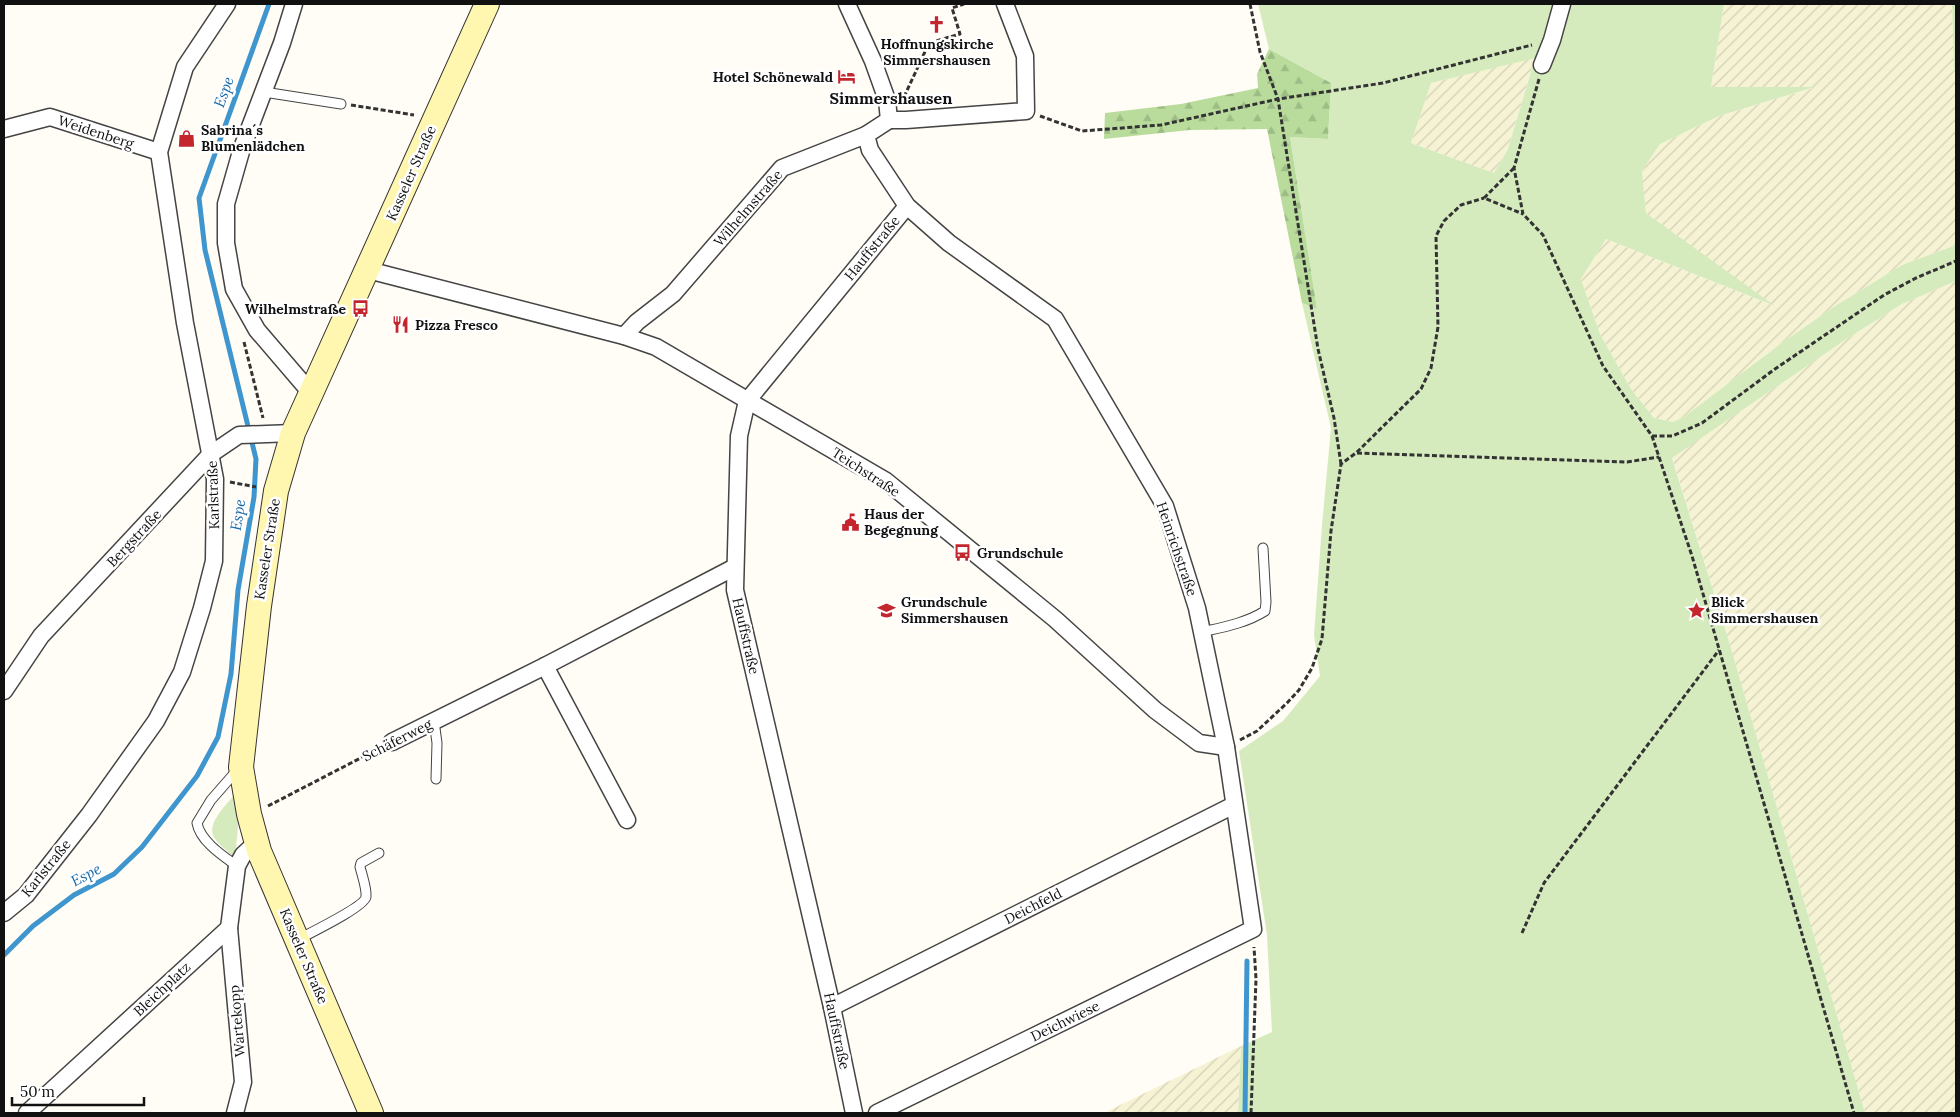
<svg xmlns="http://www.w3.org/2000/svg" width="1960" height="1117" font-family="Lora,serif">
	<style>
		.farmland { fill: url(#farmland-furrows) }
		.green { fill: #d5ebbd; fill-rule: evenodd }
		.forest { fill: url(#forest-firs) }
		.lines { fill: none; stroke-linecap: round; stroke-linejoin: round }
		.stream { stroke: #3f96cf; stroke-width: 5 }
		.lane-casing { stroke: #444; stroke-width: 11 }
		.street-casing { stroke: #444; stroke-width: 19 }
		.secondary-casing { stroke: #333; stroke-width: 26 }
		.path { stroke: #333; stroke-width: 3; stroke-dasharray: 5 2.5; stroke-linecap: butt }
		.lane { stroke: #fff; stroke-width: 9 }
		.street { stroke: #fff; stroke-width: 16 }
		.secondary { stroke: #fff6b0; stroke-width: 24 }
		.labels { text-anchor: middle; stroke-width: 5; stroke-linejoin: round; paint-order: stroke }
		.poi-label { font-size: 14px; font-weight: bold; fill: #111; stroke: #fff; text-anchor: start }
		.street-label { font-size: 14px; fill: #111; stroke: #fff }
		.water-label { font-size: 15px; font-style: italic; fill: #1768a6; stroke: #fff }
		.quarter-label { font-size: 16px; font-weight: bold; fill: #111; stroke: #fff }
	</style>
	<defs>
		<pattern id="farmland-furrows" width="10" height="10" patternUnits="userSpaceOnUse" patternTransform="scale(1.25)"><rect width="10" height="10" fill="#f6f3d4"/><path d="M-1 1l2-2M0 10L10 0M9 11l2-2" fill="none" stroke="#d2cfb5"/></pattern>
		<pattern id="forest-firs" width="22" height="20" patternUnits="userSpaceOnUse" patternTransform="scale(1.25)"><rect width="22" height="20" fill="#b9dc9c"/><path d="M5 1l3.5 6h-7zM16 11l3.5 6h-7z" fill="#9ebc85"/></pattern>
	</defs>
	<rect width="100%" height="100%" fill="#fffdf5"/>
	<g class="farmland">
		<polygon points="1724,4 1952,4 1954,67 1956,77 1956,245 1902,265 1835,306 1783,342 1685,416 1673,422 1654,418 1631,389 1600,334 1581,279 1606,239 1772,305 1646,213 1642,171 1660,144 1719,116 1813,88 1711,87"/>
		<polygon points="1535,57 1508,149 1494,173 1411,143 1431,83"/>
		<polygon points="1956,281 1956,1113 1865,1113 1731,648 1672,457 1845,340 1902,304"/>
		<polygon points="1241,1046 1238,1113 1104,1113"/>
	</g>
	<g class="green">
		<path d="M1258,4H1724L1711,87H1815L1719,116L1660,144L1642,171L1646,213L1775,306L1606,239L1581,279L1600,334L1631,389L1654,418L1673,422L1685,416L1783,342L1835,306L1902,265L1956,245V281L1902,304L1845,340L1672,458L1731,648L1865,1113H1238L1241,1046L1272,1032L1267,935L1239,751L1283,721L1320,676L1314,635L1322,525L1331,428L1302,303L1317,309L1290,137L1328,139L1331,83L1269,49ZM1535,58L1508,149L1494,173L1411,143L1431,83Z"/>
		<polygon points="1952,4 1956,4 1956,77 1954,68"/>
		<path d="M237,792L238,827L235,858C228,851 217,844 213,835C208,821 229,802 237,792Z"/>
	</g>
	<polygon class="forest" points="1269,49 1331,83 1328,139 1290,137 1317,309 1302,303 1267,129 1190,130 1104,139 1105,113 1181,104 1258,88 1257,74"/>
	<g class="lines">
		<g class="stream">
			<polyline points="4,955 33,926 74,895 114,874 142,847 197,776 218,737 231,674 238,590 254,497 256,459 205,250 199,198 269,4"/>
			<polyline points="1245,1113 1247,961"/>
		</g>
		<defs>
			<g id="lane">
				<polyline points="264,92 341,104"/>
				<path d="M1202,632C1224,627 1246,623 1265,611L1266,602L1263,548"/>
				<polyline points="434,721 437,743 436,779"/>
				<path d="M237,866C223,856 200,841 197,823L211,800L239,768"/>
				<path d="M297,940C308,934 364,907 366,897C367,889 362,875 360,867L361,863L379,853"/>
			</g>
			<g id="street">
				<polyline points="294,4 282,43 242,148 226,204 226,243 234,289 257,330 311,393"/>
				<polyline points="847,4 873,61 887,100 889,120 866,135 870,150 907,206 949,243 1055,319 1165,506 1197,608 1202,632 1226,747 1253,929 877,1113"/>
				<polyline points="1542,65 1552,40 1562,4"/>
				<polyline points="889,120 906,120 1026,111 1025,56 1005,4"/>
				<polyline points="4,129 50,117 159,152"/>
				<polyline points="368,270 624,336 656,347 886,481 1055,619 1155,710 1199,743 1226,747"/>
				<polyline points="624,336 637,322 673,294 782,168 866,135"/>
				<polyline points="545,666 627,820"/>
				<polyline points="4,691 41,636 211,454 239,435 293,433"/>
				<polyline points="392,742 545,666 735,567"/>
				<polyline points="4,913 26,895 89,815 156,721 182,672 202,608 214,561 215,479 185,323 159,152 185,67 227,4"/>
				<polyline points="832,1007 1234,805"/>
				<polyline points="27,1113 229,928"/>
				<polyline points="235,1113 243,1082 229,928 237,866 243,855 256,843"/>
				<polyline points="854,1113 832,1007 735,590 739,436 747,401 907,206"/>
			</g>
			<polyline id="secondary" points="371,1113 259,851 249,814 241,767 259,606 276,491 293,433 487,4"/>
		</defs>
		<use href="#lane" class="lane-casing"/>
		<use href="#street" class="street-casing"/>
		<use href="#secondary" class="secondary-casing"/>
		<g class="path">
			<polyline points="1250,4 1260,52 1278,99 1318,349 1334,418 1341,464"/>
			<polyline points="1539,79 1514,168 1523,214 1543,235 1603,366 1652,436 1692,556 1854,1113"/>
			<polyline points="904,97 929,43 960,34 952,8 964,4"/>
			<polyline points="351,105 414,115"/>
			<polyline points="1040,116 1082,131 1161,125 1278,99 1383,83 1532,45"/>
			<polyline points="1514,168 1484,198 1523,214"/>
			<polyline points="244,342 263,418"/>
			<polyline points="1652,436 1672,436 1702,423 1775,369 1884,295 1916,278 1956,261"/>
			<polyline points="1357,453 1627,462 1659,457"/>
			<polyline points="230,482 256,487"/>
			<polyline points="1240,740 1257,731 1287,703 1299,690 1312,668 1322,639 1331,531 1341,464 1356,453 1421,389 1431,368 1438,327 1436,236 1444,221 1461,205 1484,198"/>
			<polyline points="268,806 378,749"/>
			<polyline points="1522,933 1544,883 1719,650"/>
			<polyline points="1251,1113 1256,979 1254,947"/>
		</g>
		<use href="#lane" class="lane"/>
		<use href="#street" class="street"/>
		<use href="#secondary" class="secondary"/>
	</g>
	<defs>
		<symbol id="church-bare" viewBox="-9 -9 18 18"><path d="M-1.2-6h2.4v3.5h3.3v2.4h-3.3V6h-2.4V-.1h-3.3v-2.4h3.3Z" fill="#c4262e" stroke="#fff" stroke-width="2.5" paint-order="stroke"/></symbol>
		<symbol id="hotel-bare" viewBox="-9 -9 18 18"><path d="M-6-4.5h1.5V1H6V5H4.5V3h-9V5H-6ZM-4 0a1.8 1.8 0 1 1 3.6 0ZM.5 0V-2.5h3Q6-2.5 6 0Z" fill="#c4262e" stroke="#fff" stroke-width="2.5" paint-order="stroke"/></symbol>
		<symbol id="shop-bare" viewBox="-9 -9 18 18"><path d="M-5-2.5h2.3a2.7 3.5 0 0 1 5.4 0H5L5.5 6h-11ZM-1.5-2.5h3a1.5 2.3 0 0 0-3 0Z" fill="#c4262e" stroke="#fff" stroke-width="2.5" paint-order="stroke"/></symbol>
		<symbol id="bus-bare" viewBox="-9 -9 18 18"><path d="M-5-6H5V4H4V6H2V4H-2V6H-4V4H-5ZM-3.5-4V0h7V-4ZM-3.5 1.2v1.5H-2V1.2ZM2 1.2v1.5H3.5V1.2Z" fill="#c4262e" stroke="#fff" stroke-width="2.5" paint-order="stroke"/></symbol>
		<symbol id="restaurant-bare" viewBox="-9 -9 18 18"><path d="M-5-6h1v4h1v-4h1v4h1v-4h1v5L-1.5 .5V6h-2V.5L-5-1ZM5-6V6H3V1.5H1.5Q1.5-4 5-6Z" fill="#c4262e" stroke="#fff" stroke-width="2.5" paint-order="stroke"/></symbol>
		<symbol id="civic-bare" viewBox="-9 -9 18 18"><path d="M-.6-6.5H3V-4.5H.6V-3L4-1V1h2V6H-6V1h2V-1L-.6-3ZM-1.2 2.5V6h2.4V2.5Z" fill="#c4262e" stroke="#fff" stroke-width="2.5" paint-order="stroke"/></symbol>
		<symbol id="school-bare" viewBox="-9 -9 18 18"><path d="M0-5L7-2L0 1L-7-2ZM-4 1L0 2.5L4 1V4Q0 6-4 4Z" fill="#c4262e" stroke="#fff" stroke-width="2.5" paint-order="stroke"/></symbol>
		<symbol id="sight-bare" viewBox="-9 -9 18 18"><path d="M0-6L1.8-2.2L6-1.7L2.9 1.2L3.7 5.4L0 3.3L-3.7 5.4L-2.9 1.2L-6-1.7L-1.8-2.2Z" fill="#c4262e" stroke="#fff" stroke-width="2.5" paint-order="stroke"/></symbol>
	</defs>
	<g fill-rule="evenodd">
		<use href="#church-bare" x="924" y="12" width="25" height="25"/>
		<use href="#hotel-bare" x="834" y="64" width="25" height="25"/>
		<use href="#shop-bare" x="174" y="126" width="25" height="25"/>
		<use href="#bus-bare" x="348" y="296" width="25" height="25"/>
		<use href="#restaurant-bare" x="388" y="312" width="25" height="25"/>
		<use href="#civic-bare" x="838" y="510" width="25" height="25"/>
		<use href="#bus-bare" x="950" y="540" width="25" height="25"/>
		<use href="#school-bare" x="874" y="598" width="25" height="25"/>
		<use href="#sight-bare" x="1684" y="598" width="25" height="25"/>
	</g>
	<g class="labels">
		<g class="poi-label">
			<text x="937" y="49" text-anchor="middle">Hoffnungskirche<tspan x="937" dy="16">Simmershausen</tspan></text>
			<text x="833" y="82" text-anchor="end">Hotel Schönewald</text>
			<text x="201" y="135">Sabrina´s<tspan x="201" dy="16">Blumenlädchen</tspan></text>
			<text x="346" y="314" text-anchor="end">Wilhelmstraße</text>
			<text x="415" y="330">Pizza Fresco</text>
			<text x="864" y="519">Haus der<tspan x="864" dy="16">Begegnung</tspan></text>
			<text x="977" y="558">Grundschule</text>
			<text x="901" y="607">Grundschule<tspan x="901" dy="16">Simmershausen</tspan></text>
			<text x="1711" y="607">Blick<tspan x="1711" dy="16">Simmershausen</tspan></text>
		</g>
		<g class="street-label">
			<text transform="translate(96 132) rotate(18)" y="5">Weidenberg</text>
			<text transform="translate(411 173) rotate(-66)" y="5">Kasseler Straße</text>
			<text transform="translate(748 208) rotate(-49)" y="5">Wilhelmstraße</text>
			<text transform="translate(872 248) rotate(-51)" y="5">Hauffstraße</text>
			<text transform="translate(866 472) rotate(33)" y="5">Teichstraße</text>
			<text transform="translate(213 495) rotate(-92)" y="5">Karlstraße</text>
			<text transform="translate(134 538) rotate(-47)" y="5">Bergstraße</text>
			<text transform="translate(267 549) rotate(-81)" y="5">Kasseler Straße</text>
			<text transform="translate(1177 549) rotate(71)" y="5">Heinrichstraße</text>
			<text transform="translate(746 636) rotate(77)" y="5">Hauffstraße</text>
			<text transform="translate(397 740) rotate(-27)" y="5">Schäferweg</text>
			<text transform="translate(46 868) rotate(-51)" y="5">Karlstraße</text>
			<text transform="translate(1033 906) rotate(-27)" y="5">Deichfeld</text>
			<text transform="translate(304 956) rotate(67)" y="5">Kasseler Straße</text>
			<text transform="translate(162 989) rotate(-43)" y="5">Bleichplatz</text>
			<text transform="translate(237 1021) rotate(-95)" y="5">Wartekopp</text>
			<text transform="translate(1065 1021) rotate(-26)" y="5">Deichwiese</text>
			<text transform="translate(837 1031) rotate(78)" y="5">Hauffstraße</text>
		</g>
		<g class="water-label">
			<text transform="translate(224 92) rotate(-70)" y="5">Espe</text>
			<text transform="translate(238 515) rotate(-81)" y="5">Espe</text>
			<text transform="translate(86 875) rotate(-28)" y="5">Espe</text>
		</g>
		<g class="quarter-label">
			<text x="891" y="104">Simmershausen</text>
		</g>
	</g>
	<rect width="1960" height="1117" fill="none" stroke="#111111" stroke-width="10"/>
	<path d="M12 1097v8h132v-8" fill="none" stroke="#111111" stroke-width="2.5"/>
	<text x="20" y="1097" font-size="15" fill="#111111" stroke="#ffffff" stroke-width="4" paint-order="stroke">50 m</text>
</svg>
